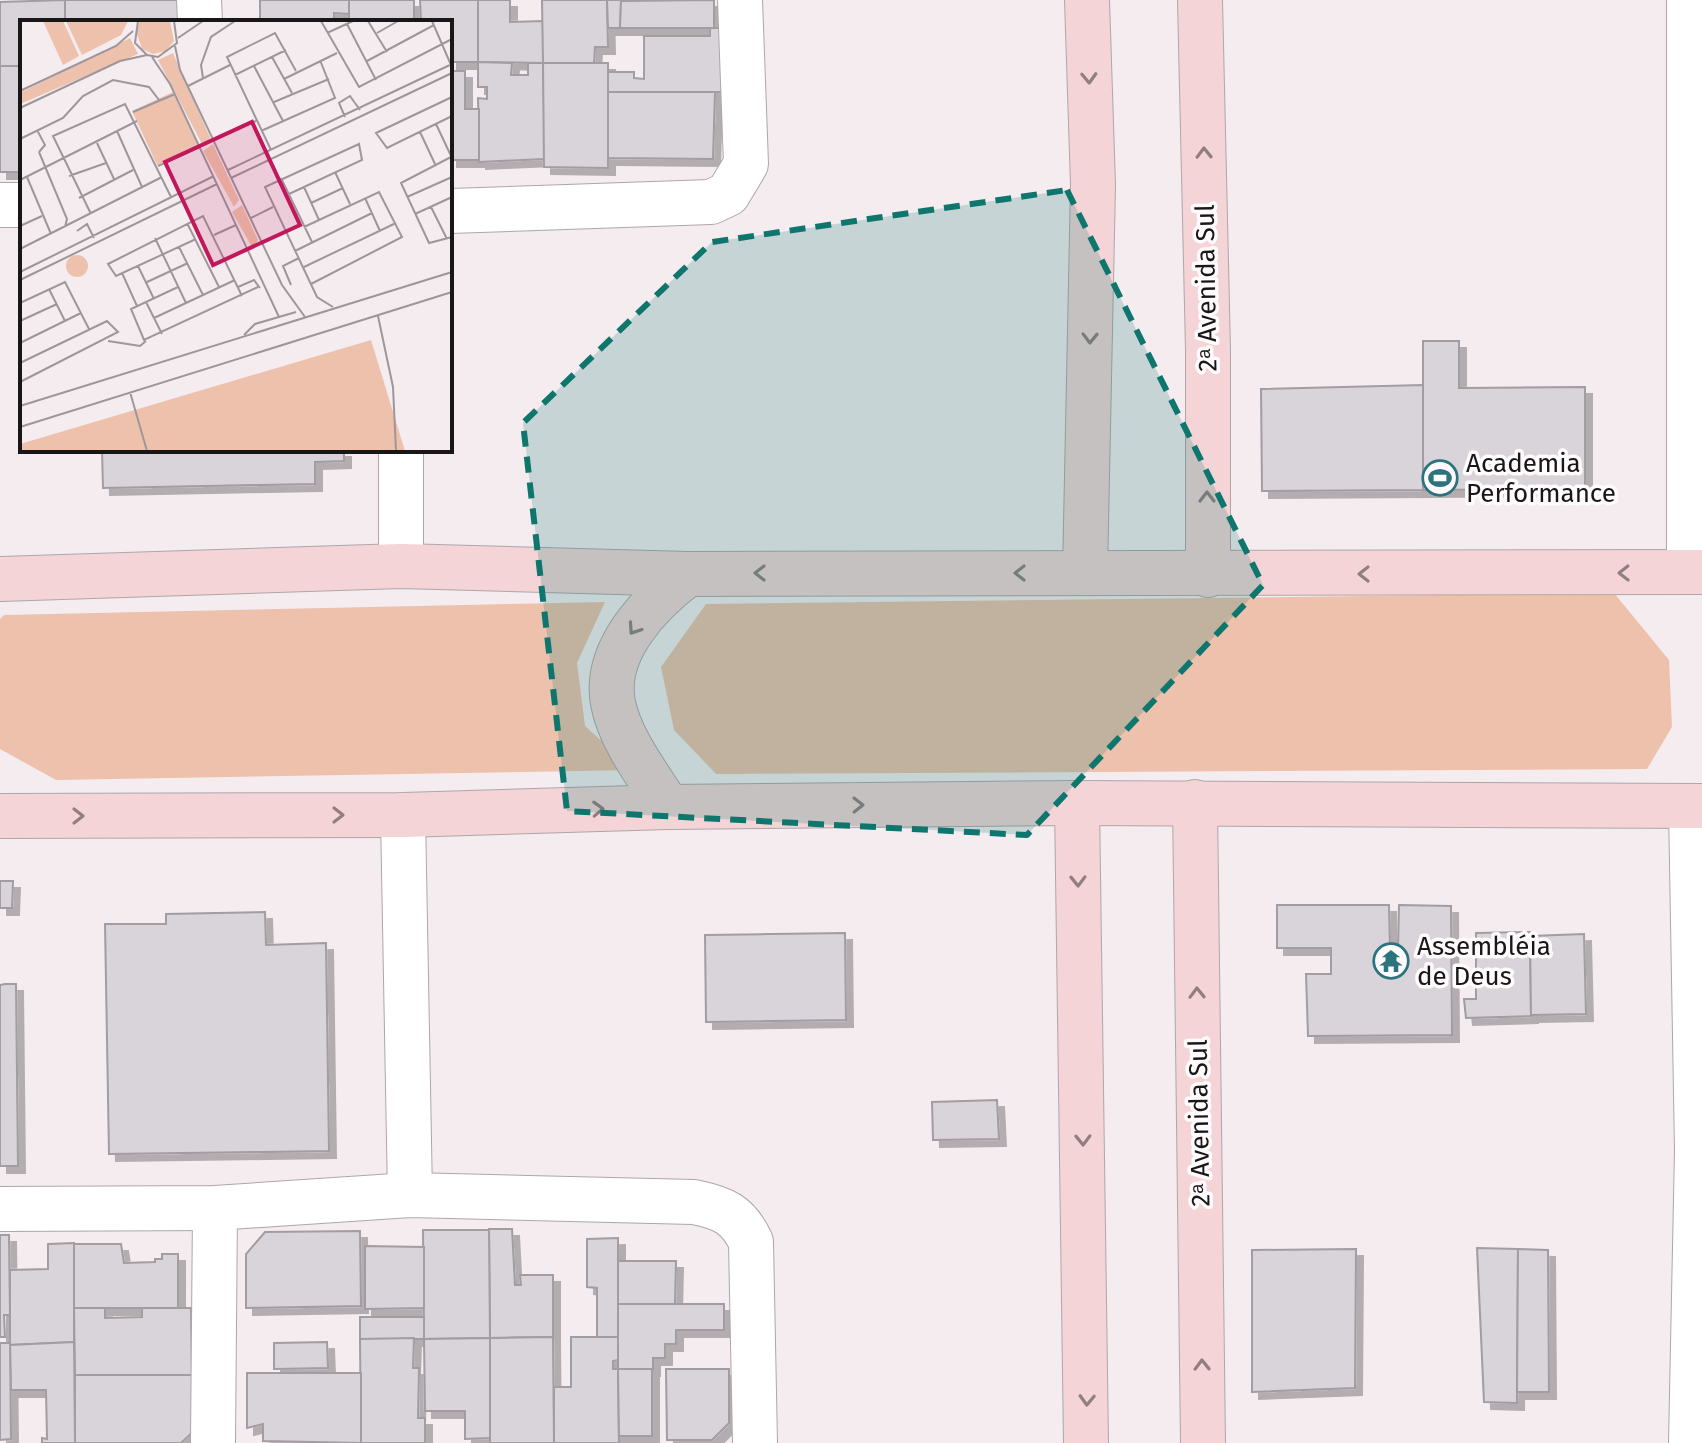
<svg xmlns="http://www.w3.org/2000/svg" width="1702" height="1443" font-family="'Fira Sans',sans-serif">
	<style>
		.green { fill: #eec1ac }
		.building { fill: #d9d3da; stroke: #a29ca3; stroke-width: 2; filter: url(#shadow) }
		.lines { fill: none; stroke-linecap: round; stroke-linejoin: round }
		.street-casing { stroke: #aea6a9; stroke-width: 46 }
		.secondary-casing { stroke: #aea6a9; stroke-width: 46 }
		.street { stroke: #fff; stroke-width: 44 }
		.secondary { stroke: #f4d4d6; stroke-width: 44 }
		.oneway { stroke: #917e80 }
		.marked { fill: #0f766e; fill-opacity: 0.2; stroke: #0f766e; stroke-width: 6; stroke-dasharray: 16 10; stroke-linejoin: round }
		.labels { text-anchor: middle; stroke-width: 7; stroke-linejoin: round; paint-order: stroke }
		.street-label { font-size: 26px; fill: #191618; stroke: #fefbfc }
		.poi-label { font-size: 26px; fill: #191618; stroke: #fefbfc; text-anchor: start }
		.inset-road { fill: none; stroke: #9d969a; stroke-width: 2 }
		.view { fill: #c2185b; fill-opacity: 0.15; stroke: #c2185b; stroke-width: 4 }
		.inset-edge { fill: none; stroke: #191618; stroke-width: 4 }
	</style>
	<defs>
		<filter id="shadow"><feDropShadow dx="7" dy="7" stdDeviation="0" flood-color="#0004"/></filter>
	</defs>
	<rect width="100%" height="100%" fill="#f5ecf0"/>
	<g class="green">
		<polygon points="1614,593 1669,660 1672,727 1647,769 716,774 674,730 661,667 706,604"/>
		<polygon points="605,602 577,663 585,726 634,770 56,780 0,749 0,619 4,615"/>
	</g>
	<g class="building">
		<rect x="65" y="0" width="116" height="22"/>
		<polygon points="65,0 65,22 22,22 22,66 0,66 0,2"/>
		<polygon points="260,0 349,0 349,14 334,13 334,22 260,22"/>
		<polygon points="349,0 414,0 414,20 349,22"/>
		<polygon points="420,0 478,0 478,62 450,62 450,22 421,22"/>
		<polygon points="478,0 510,0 510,22 543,21 543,63 478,62"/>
		<polygon points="542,0 607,0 608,47 595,47 594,63 543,63"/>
		<polygon points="607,0 628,0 621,1 620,28 608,28"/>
		<polygon points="714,0 714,28 620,28 621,1"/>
		<polygon points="710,28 725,28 724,92 608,92 608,72 634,72 634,78 644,79 644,36 710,36"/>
		<polygon points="478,62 512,63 511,75 528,75 528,63 543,63 545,159 479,162 478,98 487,99 487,87 478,87"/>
		<polygon points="543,63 608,63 608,168 544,167"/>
		<rect x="0" y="66" width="22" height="106"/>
		<polygon points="450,71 465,71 465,109 479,109 479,160 450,160"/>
		<polygon points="608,92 715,92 713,159 608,158"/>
		<polygon points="1423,341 1459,341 1459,388 1585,387 1585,489 1423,490"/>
		<polygon points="1423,385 1423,490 1262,491 1261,389"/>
		<polygon points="102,450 344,450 344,461 315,462 315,484 103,488"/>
		<polygon points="0,881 13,881 12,908 0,908"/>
		<polygon points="1277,905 1389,905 1390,948 1398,948 1399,905 1451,906 1452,1035 1308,1036 1306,974 1331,974 1331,948 1277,948"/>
		<polygon points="265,912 266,945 326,943 329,1151 109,1154 105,924 166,924 166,914"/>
		<polygon points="1530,932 1531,1016 1466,1018 1464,999 1476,999 1476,933"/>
		<polygon points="845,933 846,1020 706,1022 705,935"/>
		<polygon points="1584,934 1586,1014 1531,1015 1530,936"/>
		<polygon points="5,984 16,984 18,1166 0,1166 0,985"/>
		<polygon points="997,1100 999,1139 933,1140 932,1102"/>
		<polygon points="489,1229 512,1229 515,1285 521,1285 520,1275 553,1275 553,1337 490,1338"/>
		<polygon points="423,1230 489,1230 490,1338 424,1339"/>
		<polygon points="360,1231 361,1306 246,1308 246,1254 265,1232"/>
		<polygon points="0,1235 9,1235 10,1315 4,1315 5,1337 0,1337"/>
		<polygon points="618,1238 618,1337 597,1337 597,1288 587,1287 587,1239"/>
		<polygon points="74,1243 74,1342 10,1345 10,1270 48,1269 48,1244"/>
		<polygon points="74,1244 121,1244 124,1263 155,1262 155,1259 162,1259 162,1254 178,1254 178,1308 74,1308"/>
		<polygon points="365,1246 424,1247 424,1308 365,1309"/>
		<polygon points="1477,1248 1518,1249 1517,1403 1484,1402"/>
		<polygon points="1356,1249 1355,1388 1252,1392 1252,1250"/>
		<polygon points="1518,1249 1548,1250 1549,1392 1517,1392"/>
		<polygon points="618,1261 676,1261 675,1304 618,1304"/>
		<polygon points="618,1304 724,1304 724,1330 676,1330 676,1344 665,1344 665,1358 653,1358 653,1369 618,1369"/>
		<polygon points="74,1308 105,1308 105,1318 142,1317 142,1308 191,1308 192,1375 75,1375"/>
		<rect x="360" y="1317" width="64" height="22"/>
		<polygon points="553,1337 554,1443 490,1443 490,1338"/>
		<polygon points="571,1337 618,1337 618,1360 613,1361 613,1369 618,1369 619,1443 554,1443 554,1387 571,1387"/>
		<polygon points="414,1338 413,1368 419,1368 418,1418 425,1418 425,1443 361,1443 360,1339"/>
		<polygon points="490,1338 490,1438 465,1439 465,1411 425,1411 424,1339"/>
		<polygon points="74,1342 75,1443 42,1443 42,1438 47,1439 46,1390 11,1390 10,1345"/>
		<polygon points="327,1342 328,1368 274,1369 274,1343"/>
		<polygon points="0,1343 10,1343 11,1439 0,1440"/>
		<polygon points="618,1369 652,1369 652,1436 619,1436"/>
		<polygon points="666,1369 729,1369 729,1423 712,1440 667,1440"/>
		<polygon points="247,1373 361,1373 361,1443 263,1441 263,1424 247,1428"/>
		<polygon points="75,1375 192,1375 196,1429 181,1443 75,1443"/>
	</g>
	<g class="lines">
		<defs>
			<g id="street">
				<polyline points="199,0 200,22"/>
				<polyline points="1689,0 1689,572"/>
				<polyline points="0,205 22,205"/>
				<polyline points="450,211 711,202 728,194 746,164 740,0"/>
				<polyline points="401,450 401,566"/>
				<polyline points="403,815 410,1195"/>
				<path d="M0,1209L215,1208L410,1195L694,1202C723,1208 738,1214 751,1242L755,1443"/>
				<polyline points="213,1443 215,1208"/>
				<polyline points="1691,1443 1697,1150 1691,807"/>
			</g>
			<g id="secondary">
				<polyline points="1200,0 1208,350 1208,575"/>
				<polyline points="1085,573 1093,185 1087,0"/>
				<polyline points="0,579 401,566 688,574 1702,572"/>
				<polyline points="1195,802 1203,1443"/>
				<polyline points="1077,803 1086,1443"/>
				<path d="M668,807C649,776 620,740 613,703C603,650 651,602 688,574"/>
				<polyline points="0,816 403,815 668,807 1077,803 1702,806"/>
			</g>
		</defs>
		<use href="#street" class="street-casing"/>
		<use href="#secondary" class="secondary-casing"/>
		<use href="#street" class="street"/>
		<use href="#secondary" class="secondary"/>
	</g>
	<defs><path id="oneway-chevron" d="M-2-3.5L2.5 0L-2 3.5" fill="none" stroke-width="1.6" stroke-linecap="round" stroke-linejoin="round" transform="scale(2)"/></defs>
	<g class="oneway">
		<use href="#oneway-chevron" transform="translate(1089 78) rotate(88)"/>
		<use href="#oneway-chevron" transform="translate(1204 153) rotate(-91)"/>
		<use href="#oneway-chevron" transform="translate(1090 338) rotate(91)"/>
		<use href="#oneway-chevron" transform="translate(1207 497) rotate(-90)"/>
		<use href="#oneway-chevron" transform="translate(760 573) rotate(180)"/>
		<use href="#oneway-chevron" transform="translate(1020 573) rotate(180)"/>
		<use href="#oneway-chevron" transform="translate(1624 573) rotate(179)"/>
		<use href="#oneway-chevron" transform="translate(1364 574) rotate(180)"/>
		<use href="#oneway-chevron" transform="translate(634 629) rotate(124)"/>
		<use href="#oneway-chevron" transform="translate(858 805) rotate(-1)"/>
		<use href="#oneway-chevron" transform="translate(598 809) rotate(-2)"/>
		<use href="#oneway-chevron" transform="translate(338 815)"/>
		<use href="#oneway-chevron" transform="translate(78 816)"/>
		<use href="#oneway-chevron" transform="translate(1078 881) rotate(89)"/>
		<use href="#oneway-chevron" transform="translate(1197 993) rotate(-91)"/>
		<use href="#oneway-chevron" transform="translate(1083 1140) rotate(89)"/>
		<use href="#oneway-chevron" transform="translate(1202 1365) rotate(-91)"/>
		<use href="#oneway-chevron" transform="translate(1087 1400) rotate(92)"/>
	</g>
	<path class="marked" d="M1067,190L1263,585L1027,835L567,811L523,423L712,242Z"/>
	<defs>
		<symbol id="stadium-ring" viewBox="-11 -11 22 22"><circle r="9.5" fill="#fefbfc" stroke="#2b737d" stroke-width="1.5"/><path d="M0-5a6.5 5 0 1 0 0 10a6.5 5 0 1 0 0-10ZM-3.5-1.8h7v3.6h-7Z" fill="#2b737d"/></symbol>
		<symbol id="temple-ring" viewBox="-11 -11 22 22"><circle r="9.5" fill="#fefbfc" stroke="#2b737d" stroke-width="1.5"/><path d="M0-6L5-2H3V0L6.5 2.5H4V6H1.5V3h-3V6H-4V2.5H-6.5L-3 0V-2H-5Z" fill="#2b737d"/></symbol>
	</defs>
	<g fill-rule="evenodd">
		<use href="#stadium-ring" x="1420" y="458" width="40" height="40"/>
		<use href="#temple-ring" x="1371" y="941" width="40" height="40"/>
	</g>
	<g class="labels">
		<g class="street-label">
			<text transform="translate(1206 288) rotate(-91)" y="9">2ᵃ Avenida Sul</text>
			<text transform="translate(1199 1123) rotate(-91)" y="9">2ᵃ Avenida Sul</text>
		</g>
		<g class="poi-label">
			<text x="1466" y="472">Academia<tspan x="1466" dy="30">Performance</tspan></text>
			<text x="1417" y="955">Assembléia<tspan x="1417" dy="30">de Deus</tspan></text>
		</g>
	</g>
	<g transform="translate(20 20)">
		<rect width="432" height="432" fill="#f5ecf0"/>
		<path d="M23,1H43L59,36L43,45ZM46,1H108L101,15L62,35ZM120,1H150L154,21L146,31L133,34L122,29L116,11ZM110,18L118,34L0,84V73ZM153,33L191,120L182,124L138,40ZM153,72L178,126L137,145L112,91ZM193,124L219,180L214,187L183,131ZM222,185L238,220L233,229L212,192ZM46 246a11 11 0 1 1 22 0a11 11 0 1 1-22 0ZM351,320L385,431H0V424Z" fill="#eec1ac"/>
		<path class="inset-road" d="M118,1L115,23L127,35L138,37L157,23L154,1M301,1L339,67L432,19M348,1L367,32M412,1L431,45M327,4L356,60M307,13L333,1M357,13L378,1M158,18L183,1M155,26L160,50L262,265L285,297M132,37L150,64L259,297M252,37L272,73M347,41L414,5M234,46L263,101M215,55L266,30M183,58L181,45L191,17L215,1M264,59L317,33M168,66L210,45M0,71L96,26L113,11M432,77L356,113L367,128L432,96M254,82L309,59M0,88L100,41L127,35M113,92L155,74M325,97L319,83L330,76L340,90M416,104L432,138M17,110L25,125L19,132M97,111L122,167M241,111L315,78L300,40M400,112L415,144M0,119L43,98L63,76L93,60L129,67L139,80M194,120L236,101M77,123L94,159M251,130L207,37L255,13L276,51M19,132L47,199L45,207M431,137L381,163L409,223L432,217M138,146L180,127M208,150L432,44M315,152L330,184M49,156L86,143M7,157L31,214M211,158L432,53M261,158L292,222M0,160L117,101M284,167L299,200M269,174L342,140L339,124L245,167L297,277L313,287M387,177L432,157M59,178L113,150M345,178L360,211M291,183L323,168M411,187L427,219M71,194L33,116L105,84L151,177M395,194L432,177M231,198L253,187M167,203L199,267M0,206L22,196M284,207L359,172L382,217L291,264M57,211L67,204L74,218M194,215L216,205M135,218L166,283M176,219L96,256L88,244L183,196L222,276M159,227L183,275M0,229L142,157M275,231L352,193M118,246L134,279M284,247L376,203M0,252L194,156M102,253L117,286M0,260L197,164M127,262L168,243M271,265L263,246L279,238M158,267L111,289L124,320L238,267M218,267L234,260L240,268M29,269L45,301M126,282L142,314M0,283L45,262L69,309M358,296L373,367L376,431M134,298L215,260M0,301L37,284M224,315L235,304L276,292M88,321L120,326L126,321M0,323L61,293M0,343L87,301L98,312L0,362M110,372L127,431M0,386L432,252M0,407L432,272"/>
		<path class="view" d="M232,102L280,205L193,245L145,142Z"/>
		<rect width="432" height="432" class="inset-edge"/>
	</g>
</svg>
